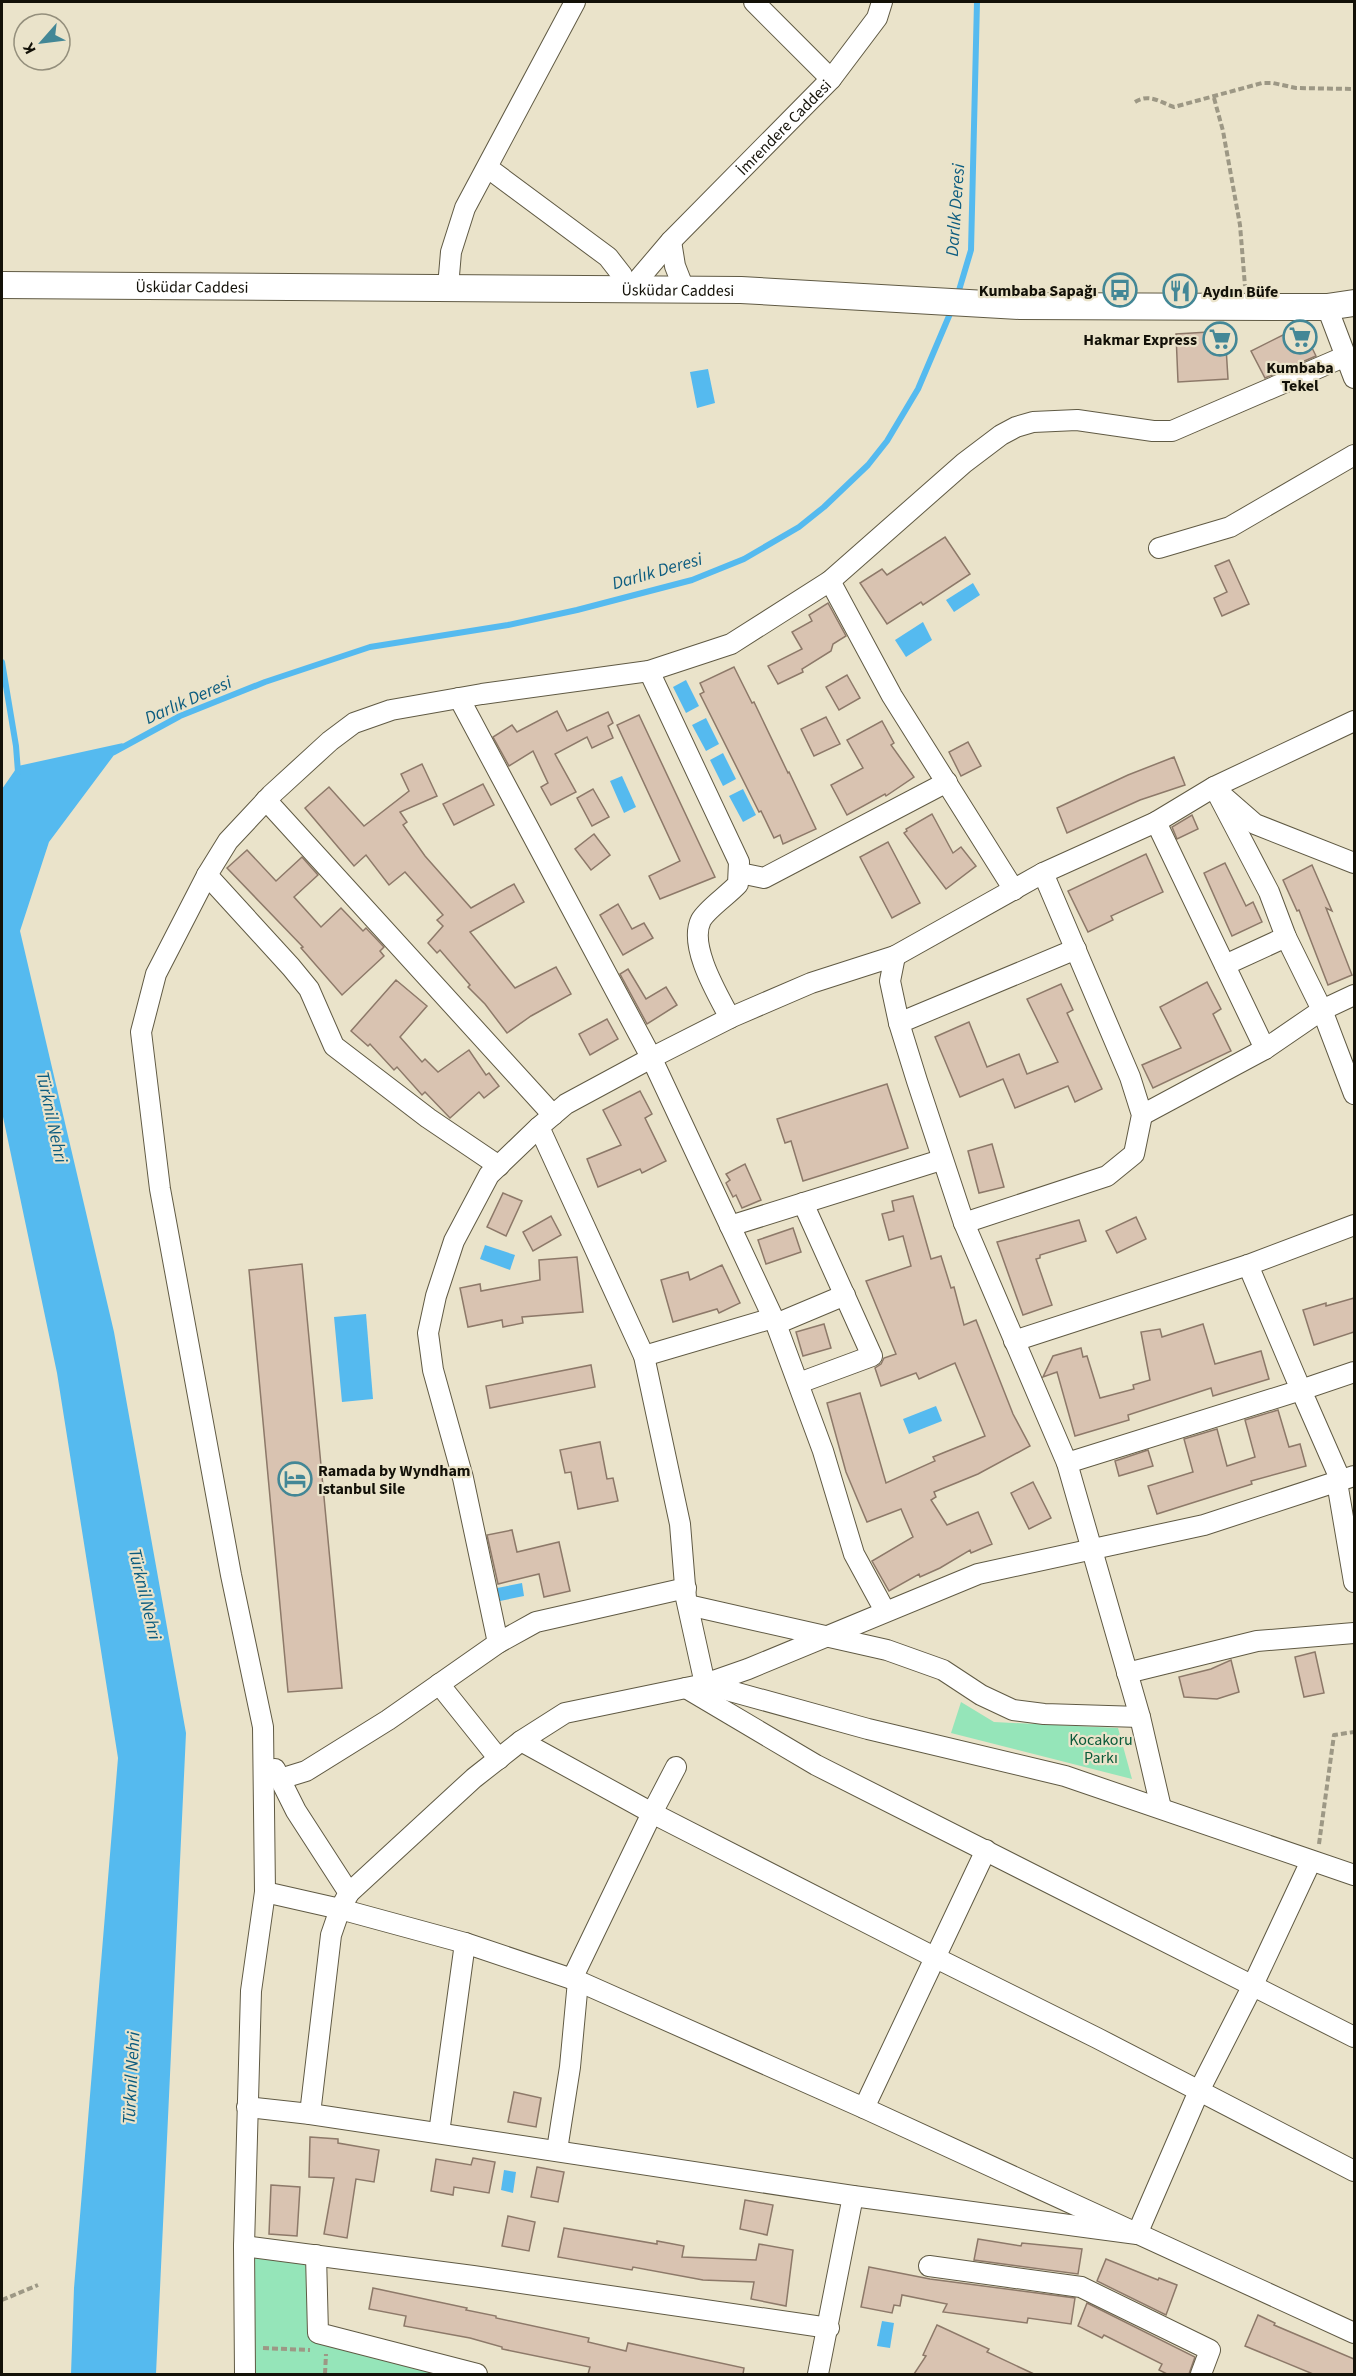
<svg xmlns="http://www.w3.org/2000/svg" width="1356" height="2376" font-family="'Source Sans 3',sans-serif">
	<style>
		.green { fill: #95e5b9 }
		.water { fill: #55baef }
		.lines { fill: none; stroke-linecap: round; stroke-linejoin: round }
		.stream { stroke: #55baef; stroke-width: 6 }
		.building { fill: #d9c3b1; stroke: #8d7969; stroke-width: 1.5 }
		.minor-casing { stroke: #605a44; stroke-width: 22 }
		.major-casing { stroke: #605a44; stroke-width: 28 }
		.path { stroke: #9d9885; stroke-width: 4; stroke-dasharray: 6 3; stroke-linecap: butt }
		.minor { stroke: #fff; stroke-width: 20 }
		.major { stroke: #fff; stroke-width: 26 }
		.labels { text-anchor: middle; stroke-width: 4.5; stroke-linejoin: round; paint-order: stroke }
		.street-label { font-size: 16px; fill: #131108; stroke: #eae3ca }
		.poi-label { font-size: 16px; font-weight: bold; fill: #131108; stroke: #eae3ca; text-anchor: end }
		.park-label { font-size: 16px; fill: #0a5a39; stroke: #eae3ca }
		.water-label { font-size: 18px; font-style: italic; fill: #0c5c7f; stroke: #eae3ca }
	</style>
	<rect width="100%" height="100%" fill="#eae3ca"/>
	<g class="green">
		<polygon points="961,1702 994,1722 1118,1728 1132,1779 951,1733"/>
		<polygon points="244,2246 316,2255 318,2333 434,2364 434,2374 245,2374"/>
	</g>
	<g class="water">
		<polygon points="708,369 715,403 697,408 690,372"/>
		<polygon points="973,583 980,595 954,612 946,600"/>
		<polygon points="923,622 932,640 906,657 895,640"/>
		<polygon points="686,680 699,706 686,713 673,687"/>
		<polygon points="706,718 719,744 706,751 692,725"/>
		<polygon points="123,743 49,842 20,931 114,1332 186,1733 156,2374 71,2374 74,2288 118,1758 57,1373 2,1112 2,789 18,766"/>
		<polygon points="723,753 736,779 723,786 710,760"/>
		<polygon points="622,776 636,807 624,813 610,781"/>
		<polygon points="743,789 756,815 743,822 729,796"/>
		<polygon points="485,1245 515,1255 510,1270 480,1259"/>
		<polygon points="366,1314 373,1399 342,1402 334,1317"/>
		<polygon points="936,1406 942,1421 909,1434 903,1419"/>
		<polygon points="522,1583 524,1596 500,1601 497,1588"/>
		<polygon points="504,2170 516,2172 513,2193 501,2190"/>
		<polygon points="882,2321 894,2323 890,2348 877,2346"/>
	</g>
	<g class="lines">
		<g class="stream">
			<polyline points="957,297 971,250 977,2"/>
			<polyline points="2,662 16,746 18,772"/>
			<polyline points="114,752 180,716 265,682 370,647 508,625 577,610 692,580 744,559 799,527 824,507 868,465 887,441 918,389 952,309"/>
		</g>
	</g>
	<g class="building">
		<polygon points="1303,329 1316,356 1265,378 1251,351 1287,333 1289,336"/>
		<polygon points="1225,331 1228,379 1178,382 1176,334"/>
		<polygon points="945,537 970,574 923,605 921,602 887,624 860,583 882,569 887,575"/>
		<polygon points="1229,560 1249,604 1222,616 1214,598 1227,592 1215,566"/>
		<polygon points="828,603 846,636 833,644 831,651 802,669 803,672 778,684 768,666 802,649 792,632 812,621 809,615"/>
		<polygon points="734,667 752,703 754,702 788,773 789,772 816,829 783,844 780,835 774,838 761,811 759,812 700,694 704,692 700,683"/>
		<polygon points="847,675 860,698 839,710 826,687"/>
		<polygon points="557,711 567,731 608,712 613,723 608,726 613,738 592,748 587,737 555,754 576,792 551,805 541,787 548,783 533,751 509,766 493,737 512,725 517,732"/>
		<polygon points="639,715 715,877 660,899 649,876 680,861 617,725"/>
		<polygon points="826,717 840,744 814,756 801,729"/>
		<polygon points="882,721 894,743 891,745 914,777 886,796 885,794 847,815 831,785 863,768 847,740"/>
		<polygon points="968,742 981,766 961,776 949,752"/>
		<polygon points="1174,757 1185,785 1140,800 1067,833 1057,808 1128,775"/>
		<polygon points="422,764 437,796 400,812 407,822 403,825 425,856 471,908 514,884 524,902 470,932 515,988 556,967 571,994 531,1016 507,1033 485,1004 468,987 470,985 440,950 437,953 428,943 443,926 437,920 443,915 405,872 389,885 366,855 354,866 305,808 329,787 364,826 409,791 401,774"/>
		<polygon points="483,784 494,805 454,825 443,804"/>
		<polygon points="593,789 609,817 592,826 577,798"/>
		<polygon points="932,814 953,853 961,847 976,866 946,889 904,833 907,831 906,829"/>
		<polygon points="1192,815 1198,829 1177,839 1172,827"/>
		<polygon points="594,834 610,855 591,870 575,849"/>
		<polygon points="888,842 920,903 892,918 860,857"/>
		<polygon points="247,850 276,881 302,857 318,875 294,897 321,927 341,908 363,931 366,928 384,947 380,951 384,956 342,995 301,948 303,947 227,868"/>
		<polygon points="1146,854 1163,892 1111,916 1113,920 1088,932 1068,891"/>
		<polygon points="1225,863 1246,906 1253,902 1262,922 1232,936 1204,873"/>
		<polygon points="1312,865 1332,911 1326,908 1352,975 1328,985 1299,910 1297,911 1283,880"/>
		<polygon points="618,904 632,929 644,923 653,938 623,955 600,915"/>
		<polygon points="628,969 646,999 666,987 677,1005 647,1024 620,974"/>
		<polygon points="396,980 427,1006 400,1037 422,1062 425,1059 438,1072 469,1050 486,1075 489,1073 499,1086 484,1098 479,1092 450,1118 425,1092 422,1095 397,1067 394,1070 370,1044 368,1046 351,1031"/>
		<polygon points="1207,982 1221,1009 1213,1014 1231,1051 1153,1088 1142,1065 1181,1048 1160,1007"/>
		<polygon points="1061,984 1073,1010 1067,1013 1102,1089 1075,1102 1068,1086 1015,1108 1003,1079 960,1097 935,1037 969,1022 987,1067 1019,1054 1027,1074 1058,1062 1027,999"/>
		<polygon points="607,1019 618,1039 590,1055 579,1034"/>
		<polygon points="887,1084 908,1148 803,1181 791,1141 785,1143 777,1119"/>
		<polygon points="640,1091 652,1114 645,1118 666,1161 642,1173 640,1169 598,1187 587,1159 621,1145 603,1110"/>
		<polygon points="992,1144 1004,1187 979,1193 968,1151"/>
		<polygon points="745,1164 761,1200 742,1208 736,1195 733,1197 726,1183 730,1180 726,1174"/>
		<polygon points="503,1193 522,1201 506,1236 487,1227"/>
		<polygon points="913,1196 931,1259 941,1256 951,1288 954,1287 964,1325 976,1320 1013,1414 1030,1446 978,1474 934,1492 936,1497 931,1500 947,1525 978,1512 992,1544 971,1553 970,1550 940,1568 920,1577 919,1574 889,1591 872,1561 913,1537 901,1509 867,1522 846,1472 827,1403 860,1393 886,1483 935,1461 933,1457 985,1436 955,1363 919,1379 916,1373 881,1386 875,1368 881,1364 884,1358 896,1354 866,1281 911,1266 903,1236 889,1240 882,1214 894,1211 892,1201"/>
		<polygon points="551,1216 561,1235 533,1251 523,1232"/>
		<polygon points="1136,1217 1146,1239 1117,1253 1106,1231"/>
		<polygon points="1079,1220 1086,1241 1040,1255 1040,1258 1036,1259 1052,1305 1023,1315 997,1242"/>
		<polygon points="793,1228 801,1252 766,1264 758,1240"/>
		<polygon points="577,1257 583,1312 522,1317 523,1323 503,1327 502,1320 468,1327 460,1288 480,1284 481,1291 540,1280 539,1260"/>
		<polygon points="302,1264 342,1688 288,1692 249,1270"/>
		<polygon points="722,1265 740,1303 719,1313 717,1309 673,1322 661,1280 688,1272 690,1280"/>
		<polygon points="1354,1298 1354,1332 1314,1345 1303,1310 1326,1303 1326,1306"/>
		<polygon points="824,1324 831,1348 803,1356 796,1332"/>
		<polygon points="1203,1324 1215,1364 1261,1351 1269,1379 1213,1396 1211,1388 1128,1415 1129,1420 1075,1436 1057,1372 1043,1377 1053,1356 1081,1348 1083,1357 1087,1356 1100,1398 1134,1389 1133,1385 1150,1380 1141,1332 1160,1329 1162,1337"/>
		<polygon points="591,1365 595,1387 490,1408 486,1386"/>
		<polygon points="1278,1410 1289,1447 1300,1444 1306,1466 1251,1481 1252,1484 1157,1514 1148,1486 1193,1472 1184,1439 1217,1429 1227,1466 1255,1457 1245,1420"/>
		<polygon points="600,1442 607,1479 613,1478 618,1501 578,1509 571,1472 565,1473 560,1450"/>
		<polygon points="1148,1450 1153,1466 1119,1476 1115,1461"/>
		<polygon points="1033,1482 1051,1518 1029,1529 1011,1493"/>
		<polygon points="512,1530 517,1552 559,1542 570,1591 544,1597 539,1574 498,1584 487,1535"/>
		<polygon points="1315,1652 1324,1693 1304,1697 1295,1657"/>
		<polygon points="1231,1660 1239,1692 1217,1699 1184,1697 1179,1677 1211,1669"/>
		<polygon points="514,2092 541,2098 536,2127 508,2122"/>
		<polygon points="310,2137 338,2139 338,2143 379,2150 374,2182 356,2179 347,2238 324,2234 334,2178 309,2177"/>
		<polygon points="473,2158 495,2162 489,2193 454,2187 453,2195 431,2191 436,2159 471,2165"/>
		<polygon points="537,2167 564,2172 558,2202 531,2197"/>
		<polygon points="271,2185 300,2187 297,2236 269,2234"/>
		<polygon points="745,2200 773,2205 767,2235 740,2229"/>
		<polygon points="508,2216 535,2222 529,2251 502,2246"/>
		<polygon points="564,2228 657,2244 657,2241 684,2246 682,2257 756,2260 759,2244 793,2250 786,2306 751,2299 754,2282 703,2280 633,2267 632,2270 558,2257"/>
		<polygon points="978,2239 1021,2246 1022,2243 1082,2249 1078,2274 974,2260"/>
		<polygon points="1106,2259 1158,2280 1159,2278 1177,2285 1166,2315 1097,2281"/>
		<polygon points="869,2267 930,2279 1075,2298 1071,2324 1028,2318 1027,2323 943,2312 947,2304 902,2295 900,2306 894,2305 892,2313 861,2307"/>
		<polygon points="373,2288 467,2308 466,2310 496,2316 496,2318 589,2338 588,2342 626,2351 628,2343 744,2368 743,2374 588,2374 590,2367 502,2349 502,2347 470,2338 404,2326 406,2316 369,2309"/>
		<polygon points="1087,2303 1195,2357 1189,2374 1167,2374 1159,2370 1162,2364 1104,2335 1102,2338 1078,2326"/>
		<polygon points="1258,2315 1275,2323 1274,2325 1354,2359 1354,2374 1313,2374 1245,2346"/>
		<polygon points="937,2325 989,2349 987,2352 1034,2374 914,2374 926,2356 923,2355"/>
	</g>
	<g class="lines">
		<defs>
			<g id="minor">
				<polyline points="754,2 831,79"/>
				<polyline points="488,168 608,257 622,275 627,288"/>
				<polyline points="671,241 675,266 684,289"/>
				<polyline points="448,287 451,252 465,208 575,2"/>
				<path id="s1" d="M631,288L671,241L831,79L877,18L882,2"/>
				<polyline points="1327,307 1354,378"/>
				<polyline points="1159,548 1230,527 1354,455"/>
				<polyline points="830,581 892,696 1014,890"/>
				<path d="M649,671L739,862L738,884C728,895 707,909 701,920C688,946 718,995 730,1018"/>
				<polyline points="459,698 651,1057 776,1324 823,1451 854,1554 885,1611"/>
				<polyline points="1214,787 1269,892 1286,937 1322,1010 1354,1094"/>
				<polyline points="1224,797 1255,824 1354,863"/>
				<polyline points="266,800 553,1115"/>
				<polyline points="1156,822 1265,1049"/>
				<polyline points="740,873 764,878 947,782"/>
				<polyline points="207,875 291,967 309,989 334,1046 428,1118 499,1166"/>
				<polyline points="895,956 1043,873 1156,822 1214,787 1354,721"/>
				<polyline points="1225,965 1286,937"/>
				<polyline points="899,1023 1076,949"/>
				<polyline points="1142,1115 1265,1049 1322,1010 1354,995"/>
				<polyline points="964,1223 1107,1176 1134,1154 1142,1115 1130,1077 1043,873"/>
				<polyline points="730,1226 941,1160"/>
				<polyline points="776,1324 845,1295"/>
				<polyline points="1014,1341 1248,1265 1354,1225"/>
				<polyline points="644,1356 773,1318"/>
				<polyline points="799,1383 872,1356 803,1203"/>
				<polyline points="1067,1463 1301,1390 1248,1265"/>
				<polyline points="1341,1481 1301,1390 1354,1372"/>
				<polyline points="1337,1482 1354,1582"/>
				<polyline points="688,1605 887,1650 943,1670 981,1695 1013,1710 1044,1714 1140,1717"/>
				<polyline points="498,1643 463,1478 433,1370 428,1333 436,1296 454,1241 489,1175 539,1127"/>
				<polyline points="1127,1673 1257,1641 1354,1633"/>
				<polyline points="439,1684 499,1759"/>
				<polyline points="705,1684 686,1598 680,1524 644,1356 539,1127 566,1104 655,1056 732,1017 811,983 895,956 890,981 899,1023 917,1081 964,1223 1067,1463 1140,1717 1161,1808"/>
				<polyline points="705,1684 868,1729 1065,1776 1354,1875"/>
				<polyline points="686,1688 816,1765 1354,2037"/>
				<polyline points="521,1741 652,1813 572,1979"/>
				<polyline points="676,1767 652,1813 934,1957 1097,2038 1354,2171"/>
				<polyline points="275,1769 296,1811 349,1893"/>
				<polyline points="280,1779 306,1771 388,1720 498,1643 536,1622 686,1588"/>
				<polyline points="265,1892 340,1909 465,1943 578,1981 570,2067 557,2150"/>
				<polyline points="578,1981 864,2108 1354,2333"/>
				<polyline points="247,2107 310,2114 331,1935 340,1909 349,1893 474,1778 521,1741 565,1713 705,1684 748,1669 978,1574 1204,1525 1354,1476"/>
				<polyline points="864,2108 986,1850"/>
				<polyline points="310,2114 853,2196 1137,2234 1199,2091 1252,1987 1311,1861"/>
				<polyline points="439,2133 465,1943"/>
				<polyline points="244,2246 473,2276 829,2328"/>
				<polyline points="316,2255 318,2333 477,2374"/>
				<polyline points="929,2266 1081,2287 1210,2350 1201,2374"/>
				<polyline points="245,2374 244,2246 251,1991 265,1892 263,1727 231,1575 160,1189 141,1032 156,974 207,875 228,841 271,795 330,741 354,723 391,710 482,694 649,671 731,644 830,581 964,463 1001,435 1016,427 1033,422 1077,420 1153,431 1172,431 1346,356"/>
				<polyline points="818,2374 853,2196"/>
			</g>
			<g id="major">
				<path id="s2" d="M2,285L741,290L1020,306L1292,307H1327L1354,303"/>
			</g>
		</defs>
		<use href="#minor" class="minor-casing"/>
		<use href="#major" class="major-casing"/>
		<g class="path">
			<polyline points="1214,98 1223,131 1240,225 1245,286"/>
			<path d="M1135,102C1150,93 1159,102 1174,107L1262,83H1273L1296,88L1354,89"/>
			<polyline points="1319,1844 1334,1735 1354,1732"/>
			<polyline points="2,2300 38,2285"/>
			<polyline points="263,2348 310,2350"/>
			<polyline points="325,2374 326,2354"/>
		</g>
		<use href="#minor" class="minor"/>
		<use href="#major" class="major"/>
	</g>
	<defs>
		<symbol id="bus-ring" viewBox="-11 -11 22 22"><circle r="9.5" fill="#eae3ca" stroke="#438796" stroke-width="1.5"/><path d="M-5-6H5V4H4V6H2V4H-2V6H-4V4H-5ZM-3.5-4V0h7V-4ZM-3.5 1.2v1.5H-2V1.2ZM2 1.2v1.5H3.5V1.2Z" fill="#438796"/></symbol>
		<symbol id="restaurant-ring" viewBox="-11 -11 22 22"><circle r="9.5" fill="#eae3ca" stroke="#438796" stroke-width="1.5"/><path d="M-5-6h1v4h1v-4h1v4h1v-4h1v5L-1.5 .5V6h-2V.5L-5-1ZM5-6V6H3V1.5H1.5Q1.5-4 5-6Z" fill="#438796"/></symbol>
		<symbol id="supermarket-ring" viewBox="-11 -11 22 22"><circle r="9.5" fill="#eae3ca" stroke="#438796" stroke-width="1.5"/><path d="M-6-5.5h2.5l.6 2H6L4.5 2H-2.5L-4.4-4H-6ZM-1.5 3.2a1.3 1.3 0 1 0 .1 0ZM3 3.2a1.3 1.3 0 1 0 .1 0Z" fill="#438796"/></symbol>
		<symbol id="hotel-ring" viewBox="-11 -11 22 22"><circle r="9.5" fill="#eae3ca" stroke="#438796" stroke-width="1.5"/><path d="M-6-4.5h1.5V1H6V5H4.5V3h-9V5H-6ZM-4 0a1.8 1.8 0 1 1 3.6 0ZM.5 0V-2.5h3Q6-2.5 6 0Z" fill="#438796"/></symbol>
	</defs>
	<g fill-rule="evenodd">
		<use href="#bus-ring" x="1101" y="271" width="38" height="38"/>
		<use href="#restaurant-ring" x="1161" y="272" width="38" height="38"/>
		<use href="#supermarket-ring" x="1281" y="318" width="38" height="38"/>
		<use href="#supermarket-ring" x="1201" y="320" width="38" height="38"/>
		<use href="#hotel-ring" x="276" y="1460" width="38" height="38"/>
	</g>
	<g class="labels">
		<g class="street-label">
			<text dy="6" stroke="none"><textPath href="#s1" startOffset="222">İmrendere Caddesi</textPath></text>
			<text dy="6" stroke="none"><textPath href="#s2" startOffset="190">Üsküdar Caddesi</textPath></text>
			<text dy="6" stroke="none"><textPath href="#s2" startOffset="676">Üsküdar Caddesi</textPath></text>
		</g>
		<g class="poi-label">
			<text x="1097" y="296">Kumbaba Sapağı</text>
			<text x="1203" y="297" text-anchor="start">Aydın Büfe</text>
			<text x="1197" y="345">Hakmar Express</text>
			<text x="1300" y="373" text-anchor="middle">Kumbaba<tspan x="1300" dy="18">Tekel</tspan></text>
			<text x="318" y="1476" text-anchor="start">Ramada by Wyndham<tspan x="318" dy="18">Istanbul Sile</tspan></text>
		</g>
		<g class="park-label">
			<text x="1101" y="1745">Kocakoru<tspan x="1101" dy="18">Parkı</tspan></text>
		</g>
		<g class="water-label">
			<text transform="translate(955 210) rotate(-86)" y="6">Darlık Deresi</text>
			<text transform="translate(657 571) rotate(-16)" y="6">Darlık Deresi</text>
			<text transform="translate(188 700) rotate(-24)" y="6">Darlık Deresi</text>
			<text transform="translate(52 1117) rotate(78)" y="6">Türknil Nehri</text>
			<text transform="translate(145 1594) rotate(77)" y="6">Türknil Nehri</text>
			<text transform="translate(131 2078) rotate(-87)" y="6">Türknil Nehri</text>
		</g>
	</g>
	<rect width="1356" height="2376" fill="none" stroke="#131108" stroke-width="6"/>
	<g transform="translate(42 42) rotate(242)"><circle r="28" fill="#eae3ca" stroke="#948f7c" stroke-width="1.5"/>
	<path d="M0-4.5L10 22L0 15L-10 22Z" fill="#438796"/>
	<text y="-9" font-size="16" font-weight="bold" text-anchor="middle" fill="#131108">K</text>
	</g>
</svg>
